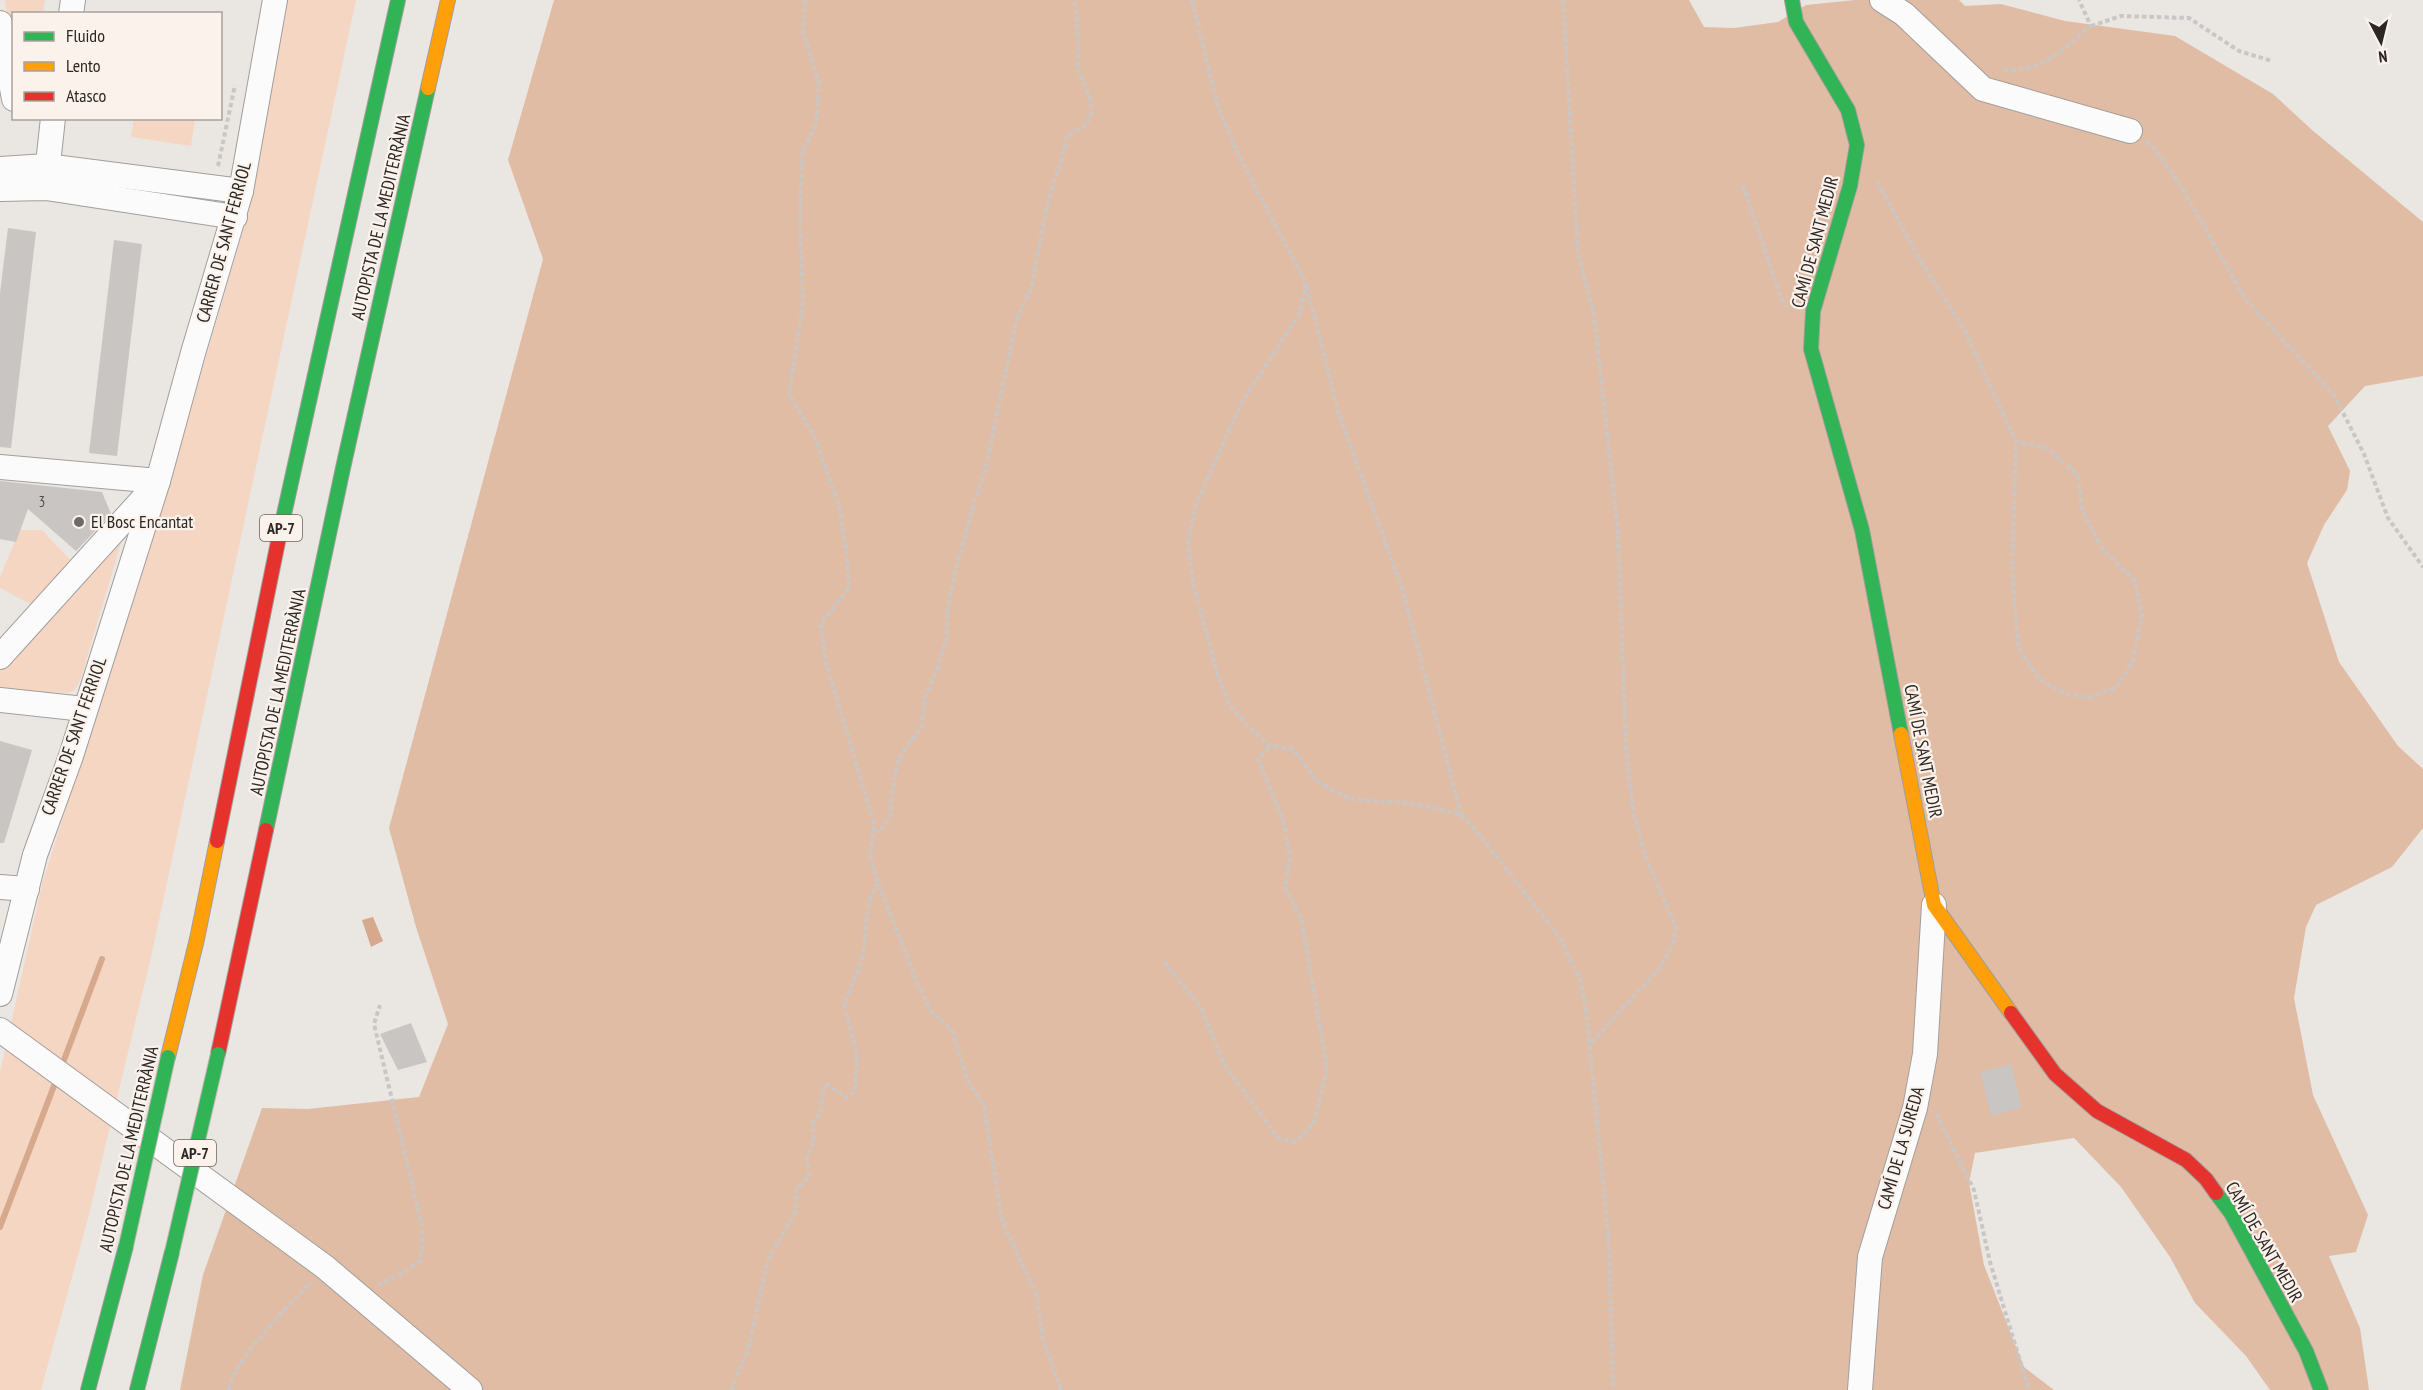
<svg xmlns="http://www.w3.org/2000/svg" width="2423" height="1390" font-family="'PT Sans Narrow',sans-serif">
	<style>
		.green { fill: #f5d6c3 }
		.forest { fill: #e1bca4 }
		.water { fill: #d6a88c }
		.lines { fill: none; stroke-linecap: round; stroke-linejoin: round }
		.stream { stroke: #d6a88c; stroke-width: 6 }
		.building { fill: #c8c5c3 }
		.street-casing { stroke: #a29e9c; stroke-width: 26 }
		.fast-casing { stroke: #a29e9c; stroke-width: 16 }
		.slow-casing { stroke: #a29e9c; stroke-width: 16 }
		.jam-casing { stroke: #a29e9c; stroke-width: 16 }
		.path { stroke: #c9c7c6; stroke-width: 4; stroke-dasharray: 4.5 3; stroke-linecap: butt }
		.street { stroke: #fcfbfb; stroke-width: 24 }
		.fast { stroke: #30b455; stroke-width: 14 }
		.slow { stroke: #ff9f0a; stroke-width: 14 }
		.jam { stroke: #e5322d; stroke-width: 14 }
		.fast-bridge-casing { stroke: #beb5af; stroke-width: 16; stroke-linecap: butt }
		.fast-bridge { stroke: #30b455; stroke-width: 14 }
		.poi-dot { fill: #6e6a67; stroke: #fcf2ec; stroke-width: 2 }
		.labels { text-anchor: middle; stroke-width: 4.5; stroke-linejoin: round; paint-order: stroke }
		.number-label { font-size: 15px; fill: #524e4c }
		.shield { fill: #fcf2ec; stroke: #6a6461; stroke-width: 1.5 }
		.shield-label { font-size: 16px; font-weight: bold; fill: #2b2725 }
		.street-label { font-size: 18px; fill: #2b2725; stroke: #fcf2ec }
		.poi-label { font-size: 18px; fill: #2b2725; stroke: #fcf2ec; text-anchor: start }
	</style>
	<rect width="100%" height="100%" fill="#eae6e2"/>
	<g class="green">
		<polygon points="5,0 45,0 43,13 14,14 13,57"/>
		<polygon points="288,0 356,0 152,953 87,1222 41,1390 0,1390 0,1073 42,884 159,516 245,224"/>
		<polygon points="134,119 195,119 191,146 131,137"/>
		<polygon points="125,529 81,678 75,690 68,693 0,690 0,670"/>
		<polygon points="20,530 42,530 72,562 32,605 0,588 0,577"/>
	</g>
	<polygon class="forest" points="554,0 1689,0 1704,27 1734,28 1778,22 1806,5 1855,0 1959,0 1965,6 2001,4 2065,21 2175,36 2273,94 2312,130 2423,222 2423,376 2365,386 2328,426 2350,471 2347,490 2324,525 2307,563 2339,662 2398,746 2423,769 2423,828 2392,867 2316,905 2306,927 2294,998 2313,1095 2368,1215 2356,1252 2329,1256 2360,1328 2369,1390 2270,1390 2246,1356 2195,1303 2170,1257 2121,1187 2074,1138 1975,1153 1969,1183 1984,1265 2024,1367 2054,1390 180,1390 203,1275 262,1108 308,1109 419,1097 448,1024 416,927 389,828 543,259 508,160"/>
	<polygon class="water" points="373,917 383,941 371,947 362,920"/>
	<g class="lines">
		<g class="stream">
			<polyline points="61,1068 102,959"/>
			<polyline points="0,1227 57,1078"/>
		</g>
	</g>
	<g class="building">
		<polygon points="8,228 36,232 11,448 0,447 0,293"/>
		<polygon points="114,240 142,244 117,456 89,453"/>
		<polygon points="0,481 102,492 111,514 76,551 28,509 16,542 0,539"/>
		<polygon points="0,741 32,750 4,843 0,843"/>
		<polygon points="411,1023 427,1062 398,1070 380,1034"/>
		<polygon points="2011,1064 2022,1107 1991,1116 1980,1072"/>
	</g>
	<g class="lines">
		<defs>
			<g id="street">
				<polyline points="1882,0 1904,14 1983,89 2130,131"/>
				<polyline points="71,14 73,0"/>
				<polyline points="0,23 14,99"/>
				<polyline points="0,169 46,166 241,191"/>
				<polyline points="46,182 53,118"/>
				<polyline points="0,189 46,188 235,217"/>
				<polyline points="0,467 158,481"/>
				<polyline points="0,657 151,490"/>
				<polyline points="0,700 84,709"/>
				<polyline points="0,887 27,889"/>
				<polyline points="0,994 35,855 71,756 158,481 193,353 241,191 275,0"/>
				<polyline points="0,1030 325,1267 470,1390"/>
				<polyline points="1860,1390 1870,1257 1915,1108 1925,1054 1934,905"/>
			</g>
			<g id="fast">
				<polyline points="1792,0 1796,22 1848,110 1857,145 1850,186 1813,311 1811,349 1862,530 1901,734"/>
				<polyline points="279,537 398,0"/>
				<polyline points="266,830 343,468 428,88"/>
				<polyline points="2216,1193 2231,1213 2306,1351 2321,1390"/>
				<polyline points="88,1390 126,1246"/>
				<polyline points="137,1390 172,1252"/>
			</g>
			<g id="slow">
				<polyline points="428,88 448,0"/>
				<polyline points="1901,734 1934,905 2011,1013"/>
				<polyline points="168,1057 197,939 217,841"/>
			</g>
			<g id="jam">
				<polyline points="217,841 279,537"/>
				<polyline points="2011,1013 2055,1074 2097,1111 2186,1160 2206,1179 2216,1193"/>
				<polyline points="218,1054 266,830"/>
			</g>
		</defs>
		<use href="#street" class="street-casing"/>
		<use href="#fast" class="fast-casing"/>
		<use href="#slow" class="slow-casing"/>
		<use href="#jam" class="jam-casing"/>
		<g class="path">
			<polyline points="805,0 803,31 819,83 816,124 802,153 800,227 803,304 789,395 814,435 839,505 846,548 849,588 821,623 825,659 874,824 870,855 878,883 917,982 930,1010 952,1031 968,1081 984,1106 1002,1221 1037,1296 1042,1336 1061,1390"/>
			<polyline points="1192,0 1218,107 1241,160 1306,283 1300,313 1241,404 1195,507 1188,543 1193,583 1218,676 1229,705 1252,730 1270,746 1293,749 1318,782 1351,799 1416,804 1461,815 1478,833 1560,938 1580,980 1586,1009 1609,1244 1613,1390"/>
			<polyline points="1563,0 1578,253 1594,315 1618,533 1626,748 1633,810 1645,855 1676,928 1673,945 1658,970 1590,1044"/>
			<polyline points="2091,26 2121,16 2189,18 2239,51 2272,61"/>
			<path d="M2004,70C2046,70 2060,51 2091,26L2079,0"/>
			<polyline points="2146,142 2153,147 2179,183 2246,300 2334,395 2364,454 2388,518 2423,567"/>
			<polyline points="218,166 235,85"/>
			<polyline points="1877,182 1927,272 1963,327 2016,442 2012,569 2018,647 2039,679 2065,694 2089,697 2116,688 2133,661 2142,615 2135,581 2103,550 2082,511 2078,475 2047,448 2016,442"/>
			<polyline points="1743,185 1781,298 1786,307"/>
			<polyline points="1307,286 1338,411 1403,591 1461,815"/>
			<path d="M874,832L883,827L891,814V800L897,764L906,746L917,734L922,724L925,697L937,669L947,637V612L955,572L974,503L986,468L1015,326C1019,309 1030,296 1033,279C1039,248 1044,215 1053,184C1059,167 1065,153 1067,135L1083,128L1092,114L1090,98L1077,67L1079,50L1076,8L1073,0"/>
			<polyline points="1164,962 1201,1007 1224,1064 1278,1138 1296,1142 1314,1122 1327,1069 1302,921 1285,887 1290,857 1283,820 1258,759 1270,746"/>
			<polyline points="1936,1114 1974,1190 1990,1262 2029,1390"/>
			<polyline points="378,1285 404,1272 420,1261 423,1242 421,1221 374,1024 380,1005"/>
			<path d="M229,1390C234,1358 289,1306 311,1282"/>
			<polyline points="731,1390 748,1350 768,1260 796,1211 796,1190 809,1175 807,1157 814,1141 813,1123 821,1111 823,1092 826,1083 846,1098 855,1091 857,1054 844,1004 862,961 869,902 877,884"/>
		</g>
		<use href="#street" class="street"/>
		<use href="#fast" class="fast"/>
		<use href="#slow" class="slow"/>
		<use href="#jam" class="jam"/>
		<defs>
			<g id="fast-bridge">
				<polyline points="126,1246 168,1057"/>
				<polyline points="172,1252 218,1054"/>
			</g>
		</defs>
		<use href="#fast-bridge" class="fast-bridge-casing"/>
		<use href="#fast-bridge" class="fast-bridge"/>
	</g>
	<circle class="poi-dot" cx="79" cy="522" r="6"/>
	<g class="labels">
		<g class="number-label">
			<text x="42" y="507">3</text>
		</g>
		<g class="shield">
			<rect x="260" y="515" width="42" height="26" rx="4.5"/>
			<rect x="174" y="1140" width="42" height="26" rx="4.5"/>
		</g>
		<g class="shield-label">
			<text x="281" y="534">AP-7</text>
			<text x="195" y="1159">AP-7</text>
		</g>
		<g class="street-label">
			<text transform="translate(381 217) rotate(-77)" y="6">AUTOPISTA DE LA MEDITERRÀNIA</text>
			<text transform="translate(224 242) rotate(-75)" y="6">CARRER DE SANT FERRIOL</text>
			<text transform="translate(1815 242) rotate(-75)" y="6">CAMÍ DE SANT MEDIR</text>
			<text transform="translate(278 692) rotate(-78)" y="6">AUTOPISTA DE LA MEDITERRÀNIA</text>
			<text transform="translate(74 736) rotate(-71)" y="6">CARRER DE SANT FERRIOL</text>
			<text transform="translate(1923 751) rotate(79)" y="6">CAMÍ DE SANT MEDIR</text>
			<text transform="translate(1901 1148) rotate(-74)" y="6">CAMÍ DE LA SUREDA</text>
			<text transform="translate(129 1149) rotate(-77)" y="6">AUTOPISTA DE LA MEDITERRÀNIA</text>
			<text transform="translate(2264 1242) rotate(60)" y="6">CAMÍ DE SANT MEDIR</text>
		</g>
		<g class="poi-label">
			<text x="91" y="528">El Bosc Encantat</text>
		</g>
	</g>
	<rect x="12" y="12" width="210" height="108" fill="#fcf2ec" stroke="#a8a19c" stroke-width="1.5"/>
	<rect x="24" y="32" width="30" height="9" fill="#30b455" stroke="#a8a19c" stroke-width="1.5"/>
	<text x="66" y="42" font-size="18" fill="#2b2725">Fluido</text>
	<rect x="24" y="62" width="30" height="9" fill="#ff9f0a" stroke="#a8a19c" stroke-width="1.5"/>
	<text x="66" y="72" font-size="18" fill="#2b2725">Lento</text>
	<rect x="24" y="92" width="30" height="9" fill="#e5322d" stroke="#a8a19c" stroke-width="1.5"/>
	<text x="66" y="102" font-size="18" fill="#2b2725">Atasco</text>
	<g transform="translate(2381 42) rotate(173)" stroke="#fcf2ec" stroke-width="4.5" paint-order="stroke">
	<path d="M0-4.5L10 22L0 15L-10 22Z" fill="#2b2725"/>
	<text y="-9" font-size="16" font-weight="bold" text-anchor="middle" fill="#2b2725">N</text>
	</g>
</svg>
